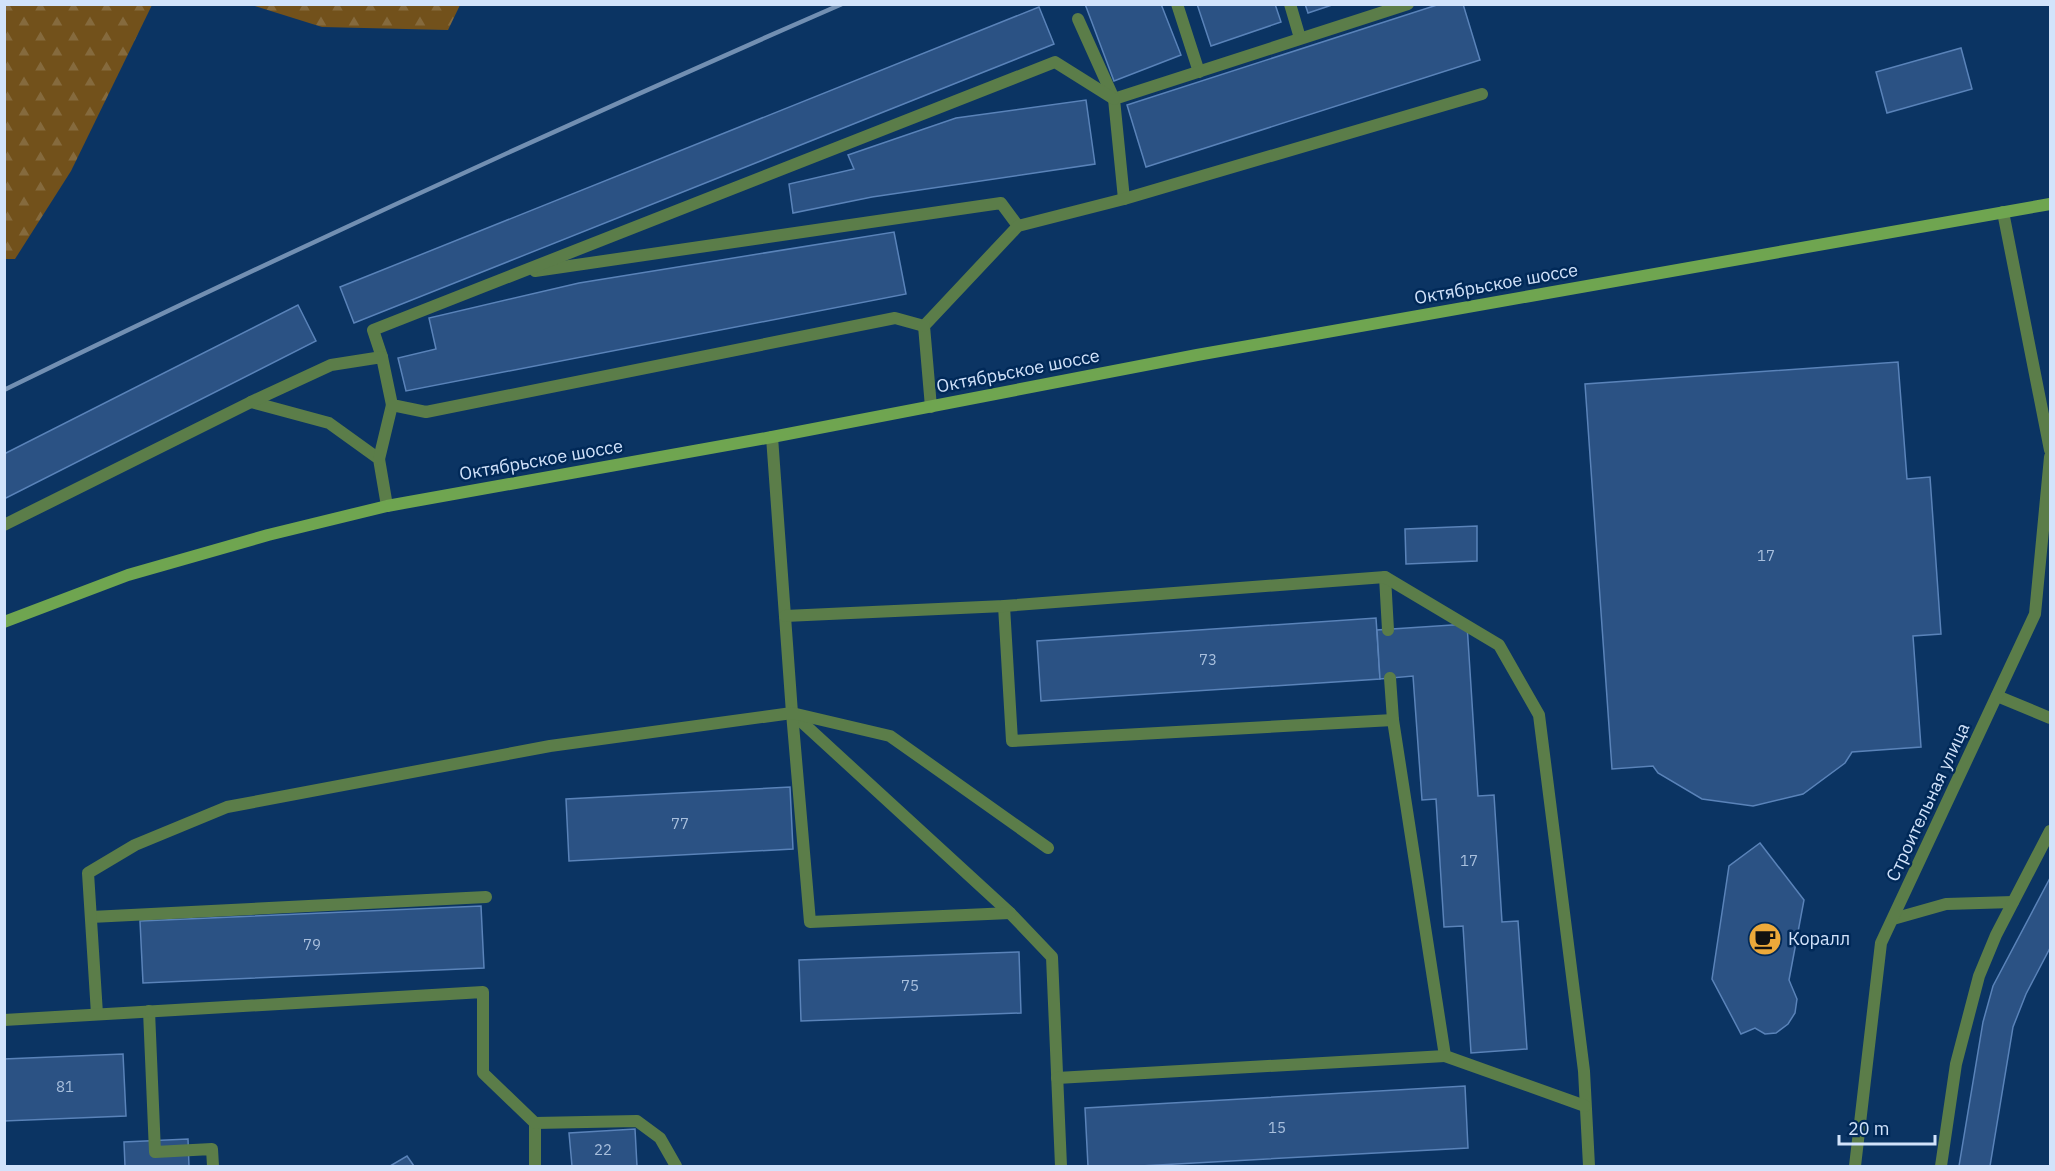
<svg xmlns="http://www.w3.org/2000/svg" width="2055" height="1171" font-family="'IBM Plex Sans',sans-serif">
	<style>
		.forest { fill: url(#forest-firs) }
		.building { fill: #2b5284; stroke: #5a83b9; stroke-width: 1.5 }
		.lines { fill: none; stroke-linecap: round; stroke-linejoin: round }
		.lane { stroke: #5b7d49; stroke-width: 12 }
		.street { stroke: #5b7d49; stroke-width: 12 }
		.secondary { stroke: #6fa550; stroke-width: 12 }
		.rail { stroke: #728fb2; stroke-width: 4.5 }
		.labels { text-anchor: middle; stroke-width: 5; stroke-linejoin: round; paint-order: stroke }
		.number-label { font-size: 15px; fill: #a8bfdd }
		.street-label { font-size: 18px; fill: #d2e3fb; stroke: #012958 }
		.poi-label { font-size: 18px; fill: #d2e3fb; stroke: #012958; text-anchor: start }
	</style>
	<defs>
		<pattern id="forest-firs" width="22" height="20" patternUnits="userSpaceOnUse" patternTransform="scale(1.5)"><rect width="22" height="20" fill="#72511b"/><path d="M5 1l3.5 6h-7zM16 11l3.5 6h-7z" fill="#856a3d"/></pattern>
	</defs>
	<rect width="100%" height="100%" fill="#0b3463"/>
	<g class="forest">
		<polygon points="5,4 152,5 71,171 15,259 5,259"/>
		<polygon points="252,5 460,5 448,30 322,27"/>
	</g>
	<g class="building">
		<polygon points="1085,4 1161,4 1181,55 1114,81"/>
		<polygon points="1197,4 1275,4 1281,22 1211,46"/>
		<polygon points="1305,4 1335,4 1308,13"/>
		<polygon points="1440,4 1463,4 1480,60 1146,167 1127,105"/>
		<polygon points="1039,7 1054,44 354,323 340,287"/>
		<polygon points="1961,48 1972,89 1887,113 1876,72"/>
		<polygon points="1086,100 1095,164 872,197 793,213 789,184 854,169 848,155 956,118"/>
		<polygon points="894,232 906,294 406,391 398,358 436,349 429,318 579,283"/>
		<polygon points="298,305 316,341 4,499 4,454"/>
		<polygon points="1898,362 1907,479 1930,477 1941,634 1913,636 1921,747 1852,752 1845,763 1803,794 1753,806 1702,799 1658,773 1653,766 1612,769 1585,384"/>
		<polygon points="1477,526 1477,561 1406,564 1405,529"/>
		<polygon points="1376,618 1380,679 1041,701 1037,641"/>
		<polygon points="1467,624 1478,796 1494,795 1502,922 1518,921 1527,1049 1471,1053 1463,926 1444,927 1436,799 1422,800 1413,676 1380,679 1377,630"/>
		<polygon points="790,787 793,849 569,861 566,799"/>
		<polygon points="1760,843 1804,900 1789,980 1797,999 1795,1013 1788,1024 1776,1033 1765,1034 1755,1028 1741,1034 1712,979 1729,866"/>
		<polygon points="2050,878 2050,948 2026,994 2013,1027 1990,1166 1959,1166 1983,1022 1993,986"/>
		<polygon points="481,906 484,968 143,983 140,921"/>
		<polygon points="1019,952 1021,1013 801,1021 799,960"/>
		<polygon points="123,1054 126,1116 4,1121 4,1059"/>
		<polygon points="1465,1086 1468,1148 1140,1166 1088,1166 1085,1108"/>
		<polygon points="635,1129 637,1166 572,1166 569,1133"/>
		<polygon points="188,1139 189,1166 125,1166 124,1142"/>
		<polygon points="407,1156 414,1166 390,1166"/>
	</g>
	<g class="lines">
		<g class="lane">
			<polyline points="1177,4 1199,72"/>
			<polyline points="1290,4 1300,38"/>
			<polyline points="1078,19 1114,99"/>
			<polyline points="1124,199 1114,99 1408,4"/>
			<polyline points="535,271 1001,203 1018,226"/>
			<polyline points="382,357 373,330 1055,62 1114,99"/>
			<polyline points="251,402 329,423 379,459 387,506"/>
			<polyline points="931,407 924,326 1018,226 1124,199 1482,94"/>
			<polyline points="772,437 792,713 1010,913 1052,957 1061,1166"/>
			<polyline points="379,459 392,405"/>
			<polyline points="4,525 251,402 331,365 382,357 392,405 426,412 895,318 924,326"/>
			<polyline points="1385,577 1388,630"/>
			<polyline points="1004,606 1012,741 1393,720"/>
			<polyline points="785,616 1004,606 1385,577 1499,645 1539,715 1584,1071 1589,1166"/>
			<polyline points="1390,678 1393,720 1445,1056 1585,1106"/>
			<polyline points="1997,696 2050,718"/>
			<polyline points="792,713 810,922 1010,913"/>
			<polyline points="91,917 486,897"/>
			<polyline points="1893,919 1946,904 2013,902"/>
			<polyline points="149,1011 155,1152 212,1149 213,1166"/>
			<polyline points="97,1014 88,873 135,845 227,807 550,746 792,713 890,736 1048,848"/>
			<polyline points="4,1020 483,992 483,1073 535,1123 535,1166"/>
			<polyline points="1057,1078 1445,1056"/>
			<polyline points="535,1123 637,1121 660,1138 676,1166"/>
			<polyline points="1941,1166 1956,1064 1979,976 1996,935 2050,831"/>
		</g>
		<g class="street">
			<polyline points="2003,212 2050,450"/>
			<polyline points="1855,1166 1881,943 2035,614 2050,457"/>
		</g>
		<polyline class="secondary" points="4,622 128,575 268,535 387,506 772,437 1197,355 2050,204"/>
		<path class="rail" d="M4,390C281,255 560,127 842,4"/>
	</g>
	<defs>
		<symbol id="cafe-disc" viewBox="-11 -11 22 22"><circle r="9.5" fill="#eca93a" stroke="#012958"/><path d="M-5.5-4.5H6V0H3Q3 3.5 0 3.5H-2.5Q-5.5 3.5-5.5 0ZM3-3.2v2h1.7v-2ZM-6 4.5H4V6H-6Z" fill="#111"/></symbol>
	</defs>
	<g fill-rule="evenodd">
		<use href="#cafe-disc" x="1746" y="920" width="38" height="38"/>
	</g>
	<g class="labels">
		<g class="number-label">
			<text x="1766" y="561">17</text>
			<text x="1208" y="665">73</text>
			<text x="680" y="829">77</text>
			<text x="1469" y="866">17</text>
			<text x="312" y="950">79</text>
			<text x="910" y="991">75</text>
			<text x="65" y="1092">81</text>
			<text x="1277" y="1133">15</text>
			<text x="603" y="1155">22</text>
		</g>
		<g class="street-label">
			<text transform="translate(1496 284) rotate(-10)" y="6">Октябрьское шоссе</text>
			<text transform="translate(1018 371) rotate(-11)" y="6">Октябрьское шоссе</text>
			<text transform="translate(541 460) rotate(-10)" y="6">Октябрьское шоссе</text>
			<text transform="translate(1928 802) rotate(-65)" y="6">Строительная улица</text>
		</g>
		<g class="poi-label">
			<text x="1788" y="945">Коралл</text>
		</g>
	</g>
	<rect width="2055" height="1171" fill="none" stroke="#d2e3fb" stroke-width="12"/>
	<path d="M1839 1135v9h96v-9" fill="none" stroke="#d2e3fb" stroke-width="3"/>
	<text x="1848" y="1135" font-size="18" fill="#d2e3fb" stroke="#012958" stroke-width="4.5" paint-order="stroke">20 m</text>
</svg>
